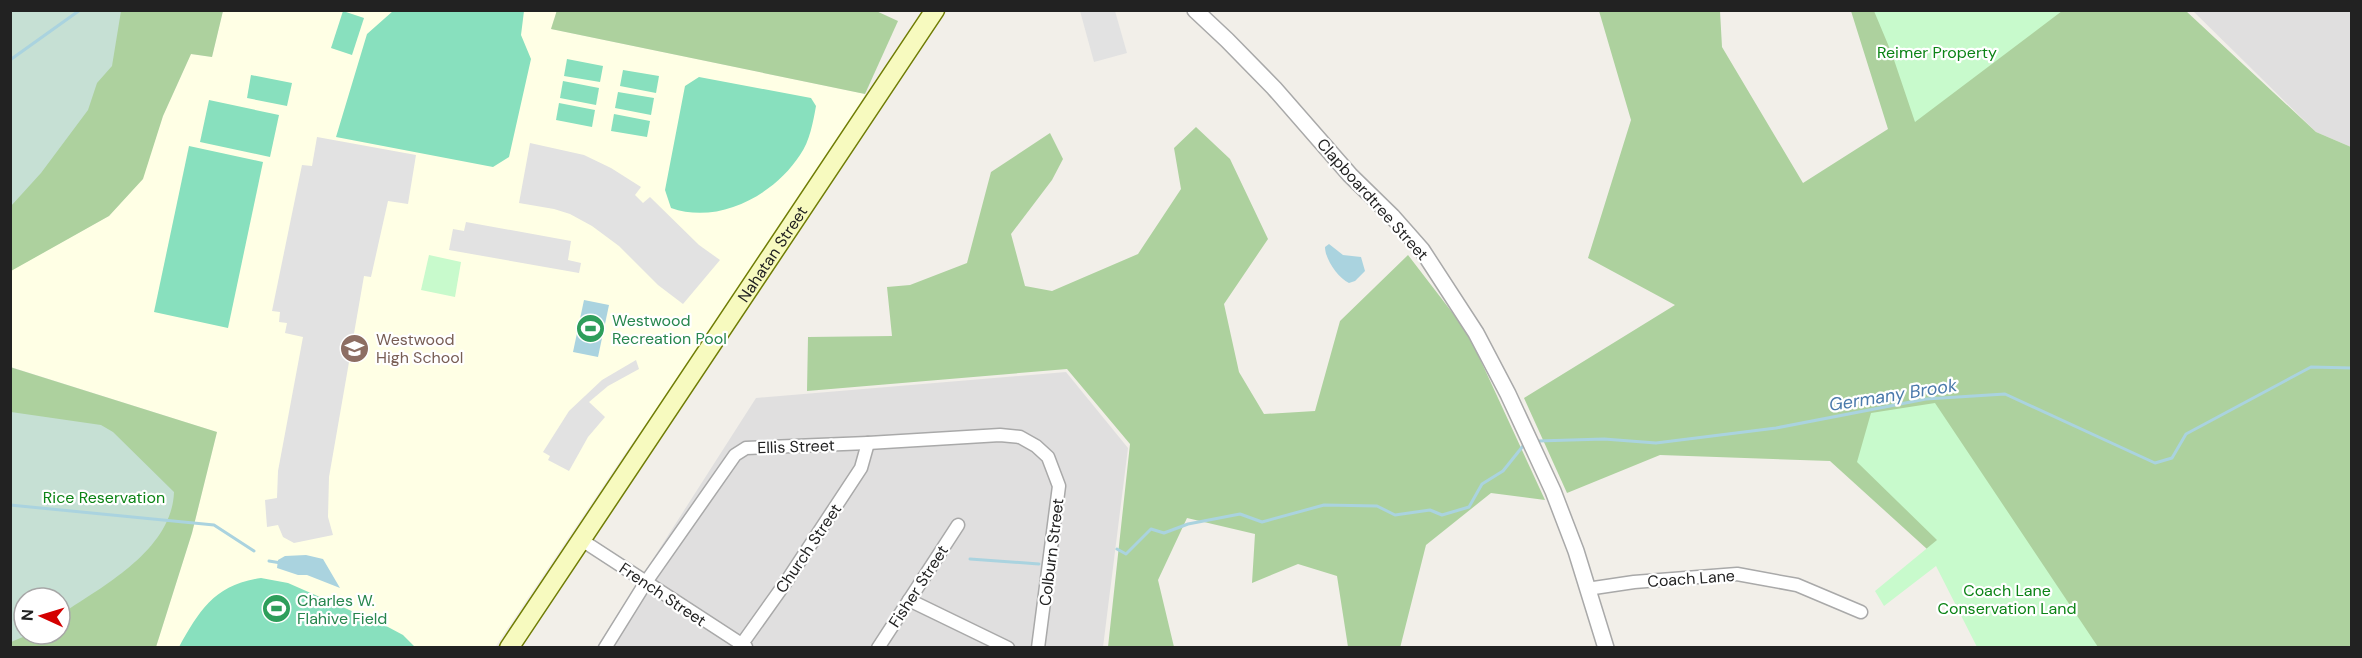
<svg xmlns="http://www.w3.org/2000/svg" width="2362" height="658" font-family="'DM Sans',sans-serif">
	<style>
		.residential { fill: #e0dfdf }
		.education { fill: #ffffe5 }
		.forest { fill: #add19e; fill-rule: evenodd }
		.wetland { fill: #c6e0d4 }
		.park { fill: #c8facc }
		.pitch { fill: #88e0be }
		.parking { fill: #e2e2e2 }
		.water { fill: #aad3df }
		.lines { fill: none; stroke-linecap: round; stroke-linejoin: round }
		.stream { stroke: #aad3df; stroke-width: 3 }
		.minor-casing { stroke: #a9a9a9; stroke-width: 15 }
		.tertiary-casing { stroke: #a9a9a9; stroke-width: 18 }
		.secondary-casing { stroke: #707d05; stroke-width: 21 }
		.minor { stroke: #fff; stroke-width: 12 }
		.tertiary { stroke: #fff; stroke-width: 15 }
		.secondary { stroke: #f7fabf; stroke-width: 18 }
		.labels { text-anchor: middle; stroke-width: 4.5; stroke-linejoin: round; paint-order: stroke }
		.park-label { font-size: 16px; fill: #0c8416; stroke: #fff }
		.street-label { font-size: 16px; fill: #222; stroke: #fff }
		.leisure-label { font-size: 16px; fill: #27864d; stroke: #fff; text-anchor: start }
		.education-label { font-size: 16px; fill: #785e54; stroke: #fff; text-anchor: start }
		.water-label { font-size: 18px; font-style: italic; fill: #4a7aab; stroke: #fff }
	</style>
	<rect width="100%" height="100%" fill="#f2efe9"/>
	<g class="residential">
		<polygon points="2193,11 2351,11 2351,147 2316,132"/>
		<polygon points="1066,372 1128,448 1103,647 596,648 756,398"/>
	</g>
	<polygon class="education" points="223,11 557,11 551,29 865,94 850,124 713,329 624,455 495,647 156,647 192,533 217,432 11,367 10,271 109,216 142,179 163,116 191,54 212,57"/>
	<g class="forest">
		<polygon points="557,10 874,10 898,21 865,94 551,29"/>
		<polygon points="11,11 223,11 212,57 191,54 163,116 143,179 109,216 11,271"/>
		<polygon points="1599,11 1720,11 1722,47 1803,183 1888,129 1851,11 2186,11 2316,132 2351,147 2351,647 1990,647 1927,549 1830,461 1660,455 1567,493 1524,398 1675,305 1588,258 1631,120"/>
		<polygon points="1196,127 1230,159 1268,239 1224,304 1239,372 1264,414 1315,411 1340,321 1408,255 1468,333 1545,500 1491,493 1426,545 1400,648 1348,647 1337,576 1298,564 1252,583 1255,534 1187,518 1158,580 1174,647 1108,647 1130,444 1067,369 807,391 808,337 892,336 887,287 910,285 967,263 991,172 1050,133 1063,159 1052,180 1011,234 1025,286 1052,291 1138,254 1181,189 1174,148"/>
		<path d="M10,367L217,432L192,533L156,647H11ZM24,598H60V634H24Z"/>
	</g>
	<g class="wetland">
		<polygon points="11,10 121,11 112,66 97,83 88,110 41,173 11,206"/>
		<path d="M11,412L101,425L113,432L174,492C172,550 103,586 60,615V598H24V634H30L11,642Z"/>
	</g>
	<g class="park">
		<polygon points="1874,11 2062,11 1915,122 1892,54"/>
		<polygon points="429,255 461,262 455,297 421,290"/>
		<polygon points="1935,403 2098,647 1977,647 1936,566 1884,606 1875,591 1937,540 1857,462 1871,413"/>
	</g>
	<g class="pitch">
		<polygon points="343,11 364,18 352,55 331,48"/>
		<polygon points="393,11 524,11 521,35 531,59 509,157 493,167 336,137 367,34"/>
		<polygon points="567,59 603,66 600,82 564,76"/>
		<polygon points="623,70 659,76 656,93 620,86"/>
		<polygon points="251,75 292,83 287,106 247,98"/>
		<path d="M699,77L811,98L816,106C813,122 810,141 800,155C774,195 719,225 671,208L665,190L685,86Z"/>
		<polygon points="563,81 599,88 596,105 560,98"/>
		<polygon points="618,92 654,98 651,115 615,108"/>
		<polygon points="209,100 279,115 270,157 200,142"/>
		<polygon points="559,103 595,110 592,127 556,120"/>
		<polygon points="614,114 650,121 647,137 611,131"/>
		<polygon points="189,146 263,162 228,328 154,312"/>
		<path d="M261,578L288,583L388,627L403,635L415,647H179C200,610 214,585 261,578Z"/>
	</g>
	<g class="parking">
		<polygon points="1080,11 1115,11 1127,53 1094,62"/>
		<polygon points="317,137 416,155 408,204 388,201 371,277 364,276 329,477 328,517 333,535 294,543 283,537 278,525 267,527 265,500 277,498 278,471 303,337 285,333 287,323 279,322 280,312 272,311 302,165 312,166"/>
		<polygon points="530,143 584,155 611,168 641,187 635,195 643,203 650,197 699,245 720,260 683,304 658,285 619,246 592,226 570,214 554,209 519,203"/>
		<polygon points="466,222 571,241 568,260 581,263 579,273 449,250 453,229 464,231"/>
		<polygon points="636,360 639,369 608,386 589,402 605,417 588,437 569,471 548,460 550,456 543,452 569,411 602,380"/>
	</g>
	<g class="water">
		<path d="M1329,244L1343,255L1361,257L1365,271L1355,281L1349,283C1338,278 1325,259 1325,247Z"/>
		<polygon points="584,300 609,305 598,357 573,352"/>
		<polygon points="306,555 323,559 340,588 307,575 298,575 277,568 278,560 285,556"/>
	</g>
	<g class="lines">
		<g class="stream">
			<polyline points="10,60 80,10"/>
			<polyline points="1538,441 1604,439 1656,443 1776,428 1926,399 2005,394 2155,463 2172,458 2186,434 2311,367 2352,368"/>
			<polyline points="10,505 214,525 254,551"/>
			<polyline points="1117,549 1126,554 1151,529 1164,533 1188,524 1240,514 1262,522 1324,505 1377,506 1395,515 1430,510 1442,515 1469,507 1482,484 1503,471 1523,446"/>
			<polyline points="970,559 1039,564"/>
			<polyline points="269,561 281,563"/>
		</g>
		<defs>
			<g id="minor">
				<polyline points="580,539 746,647"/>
				<polyline points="1587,589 1634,582 1737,574 1797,585 1861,612"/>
				<polyline points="909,600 1008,648"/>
				<polyline points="605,648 646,582 735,455 746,448 868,443 1000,435 1020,437 1036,446 1048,457 1059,486 1038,648"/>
				<polyline points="739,648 786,582 861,468 868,443"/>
				<polyline points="878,648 958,525"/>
			</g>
			<polyline id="tertiary" points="1195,10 1227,40 1274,88 1350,175 1392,216 1422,250 1476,333 1508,394 1553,491 1576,551 1606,648"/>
			<g id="secondary">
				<path id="s1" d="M509,648L935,10"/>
			</g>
		</defs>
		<use href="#minor" class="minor-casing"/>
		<use href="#tertiary" class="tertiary-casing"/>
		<use href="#secondary" class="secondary-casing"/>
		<use href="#minor" class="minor"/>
		<use href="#tertiary" class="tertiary"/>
		<use href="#secondary" class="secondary"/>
	</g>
	<defs>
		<symbol id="stadium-disc" viewBox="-11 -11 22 22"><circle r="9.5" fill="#2e9e5b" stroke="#fff"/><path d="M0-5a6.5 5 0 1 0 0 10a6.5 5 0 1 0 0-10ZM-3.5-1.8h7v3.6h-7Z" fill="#fff"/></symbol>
		<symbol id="school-disc" viewBox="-11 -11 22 22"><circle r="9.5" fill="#8d6e63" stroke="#fff"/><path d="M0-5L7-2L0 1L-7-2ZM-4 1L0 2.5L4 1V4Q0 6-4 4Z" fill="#fff"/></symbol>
	</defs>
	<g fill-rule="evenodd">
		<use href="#stadium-disc" x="574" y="312" width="33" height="33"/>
		<use href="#school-disc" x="338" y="332" width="33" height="33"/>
		<use href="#stadium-disc" x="260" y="592" width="33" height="33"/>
	</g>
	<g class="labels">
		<g class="park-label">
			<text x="1937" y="58">Reimer Property</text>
			<text x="104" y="503">Rice Reservation</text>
			<text x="2007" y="596">Coach Lane<tspan x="2007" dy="18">Conservation Land</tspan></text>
		</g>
		<g class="street-label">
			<text transform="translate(1373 199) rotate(48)" y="6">Clapboardtree Street</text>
			<text dy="6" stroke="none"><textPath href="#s1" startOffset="474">Nahatan Street</textPath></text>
			<text transform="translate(796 446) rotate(-2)" y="6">Ellis Street</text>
			<text transform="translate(808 548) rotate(-56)" y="6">Church Street</text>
			<text transform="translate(1051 552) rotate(-83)" y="6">Colburn Street</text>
			<text transform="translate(1691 578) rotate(-4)" y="6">Coach Lane</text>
			<text transform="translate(918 586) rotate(-57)" y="6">Fisher Street</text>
			<text transform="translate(663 594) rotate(34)" y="6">French Street</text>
		</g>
		<g class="leisure-label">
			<text x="612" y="326">Westwood<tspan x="612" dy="18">Recreation Pool</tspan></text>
			<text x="297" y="606">Charles W.<tspan x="297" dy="18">Flahive Field</tspan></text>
		</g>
		<g class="education-label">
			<text x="376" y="345">Westwood<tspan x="376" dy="18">High School</tspan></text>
		</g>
		<g class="water-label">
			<text transform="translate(1893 395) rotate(-9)" y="6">Germany Brook</text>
		</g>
	</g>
	<rect width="2362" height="658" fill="none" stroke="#222222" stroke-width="24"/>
	<g transform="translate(42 616) rotate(274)"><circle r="28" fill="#ffffff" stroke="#a7a7a7" stroke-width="1.5"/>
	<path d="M0-4.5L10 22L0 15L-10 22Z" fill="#d40000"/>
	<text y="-9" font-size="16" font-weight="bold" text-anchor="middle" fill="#222222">N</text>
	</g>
</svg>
